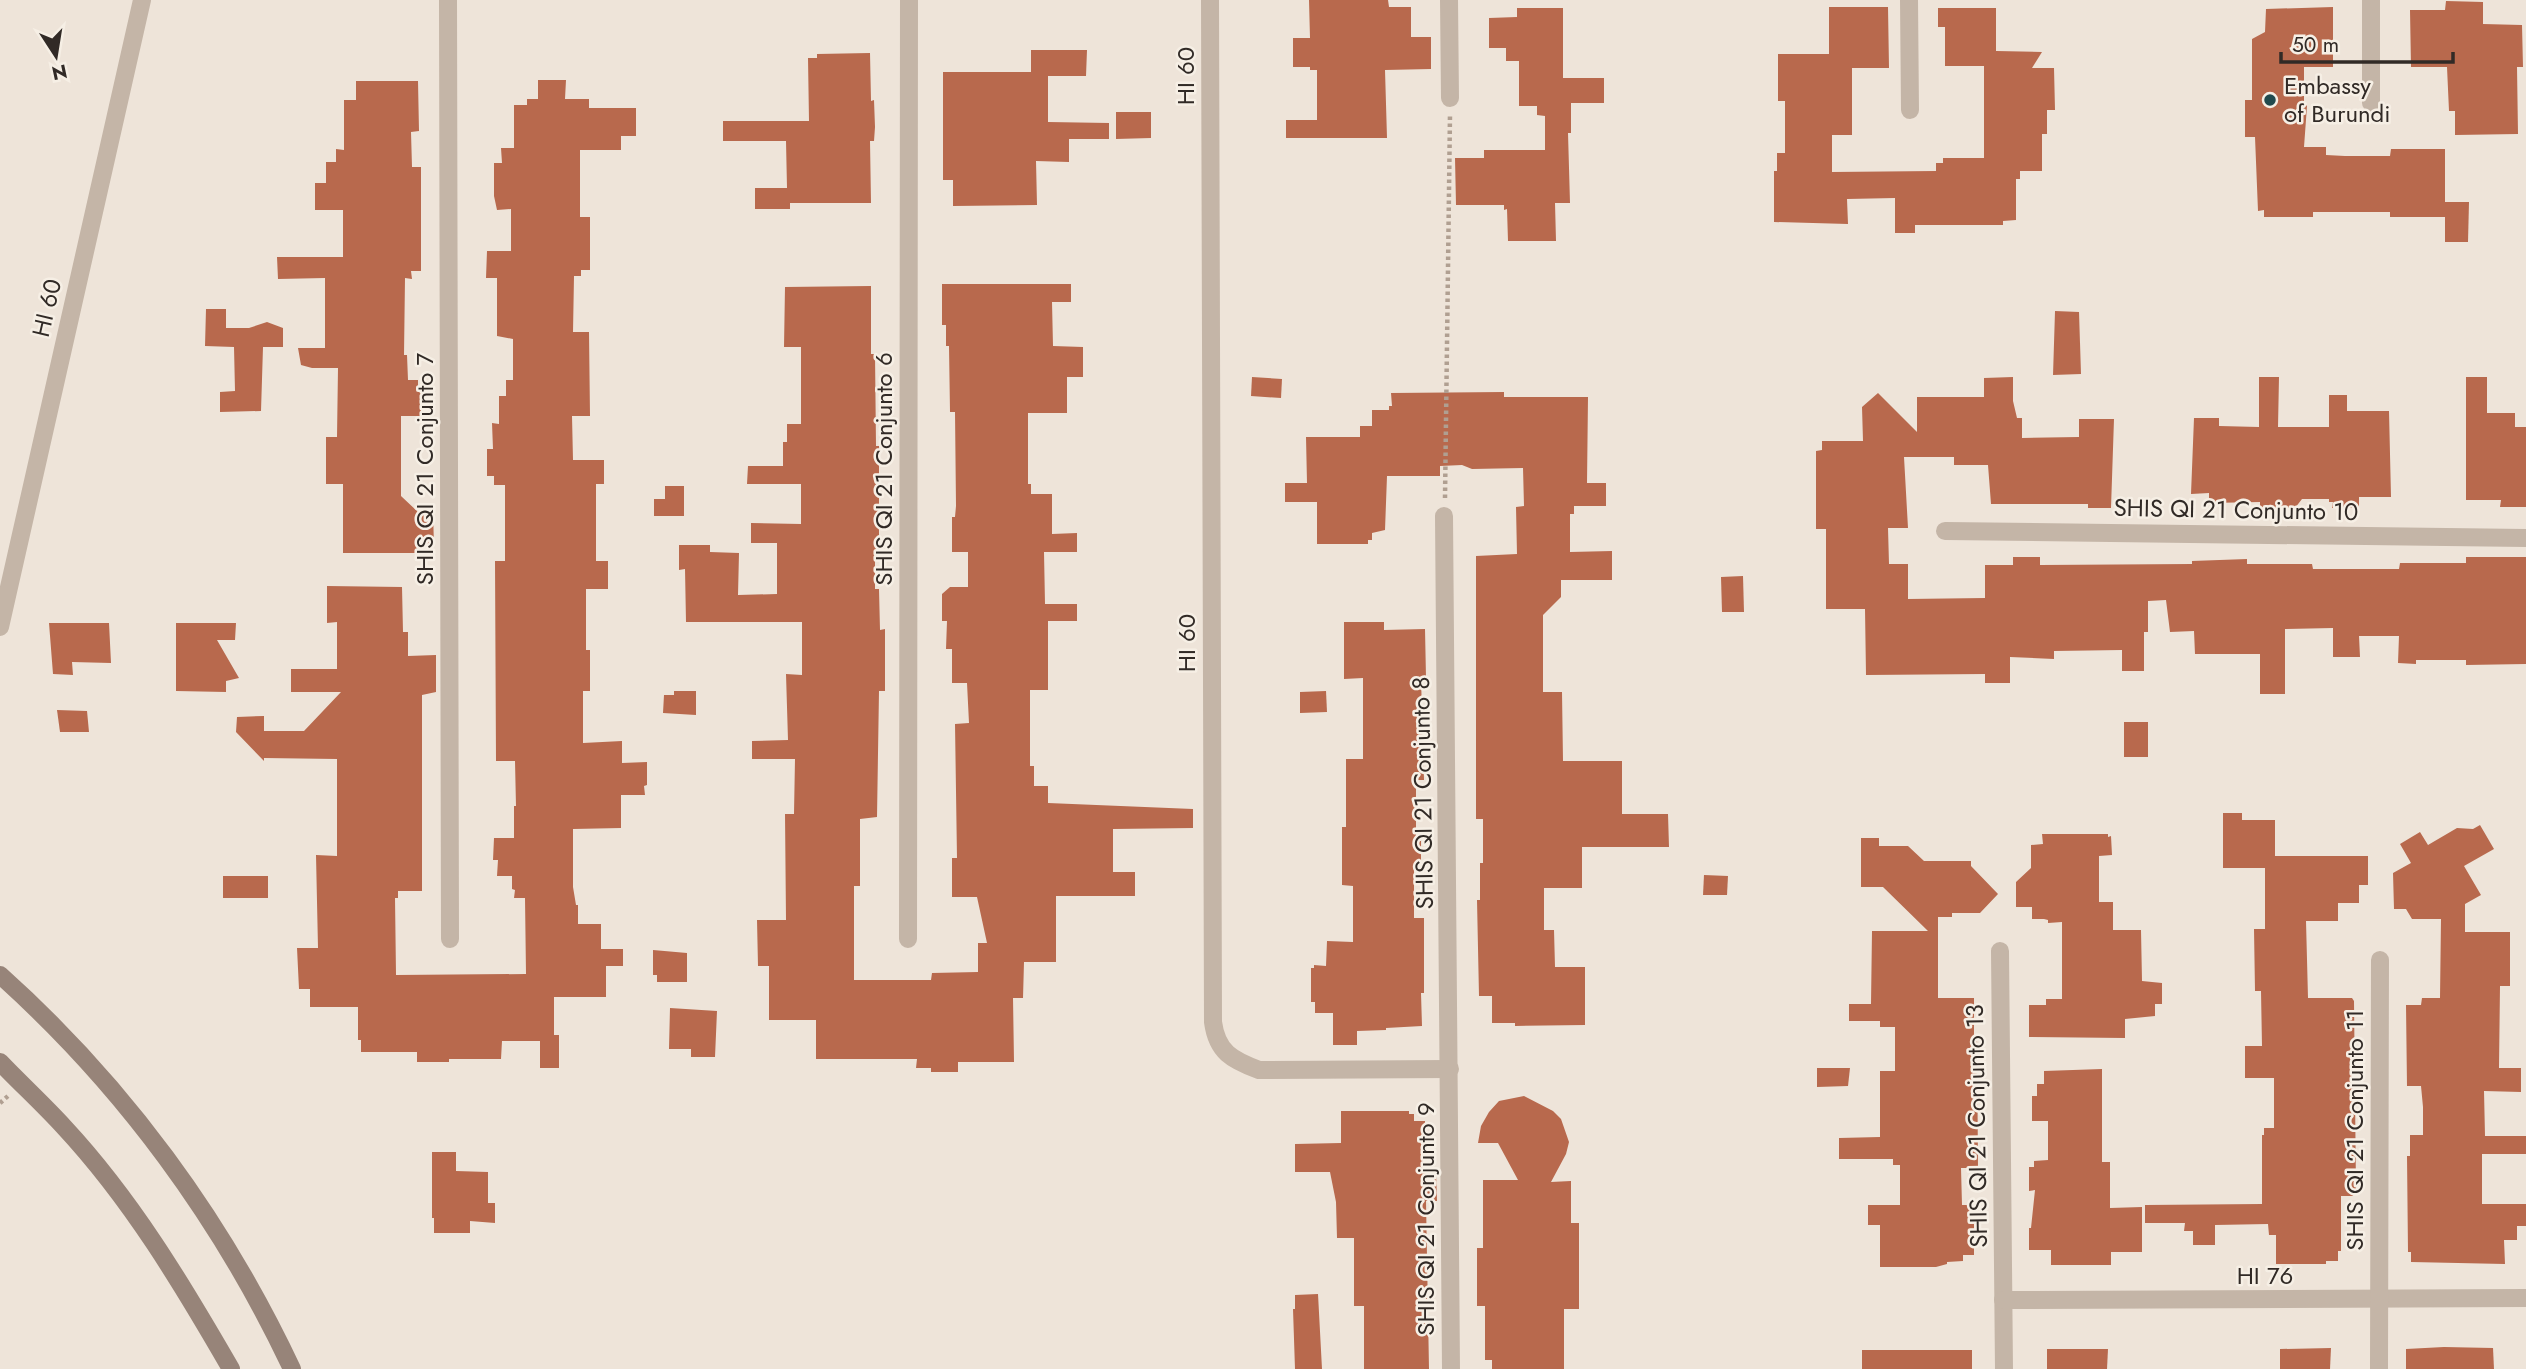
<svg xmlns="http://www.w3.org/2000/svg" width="2526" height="1369" font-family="Jost,sans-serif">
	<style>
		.building { fill: #b8694d }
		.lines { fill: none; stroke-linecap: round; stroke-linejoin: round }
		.path { stroke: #b09f91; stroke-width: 4.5; stroke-dasharray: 3.5 3.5; stroke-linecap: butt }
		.minor { stroke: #c4b5a7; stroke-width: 18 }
		.secondary { stroke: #978479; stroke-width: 18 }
		.poi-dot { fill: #214a4e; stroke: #f6efe5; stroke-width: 2.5 }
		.labels { text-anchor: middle; stroke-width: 5; stroke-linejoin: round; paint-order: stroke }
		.street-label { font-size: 24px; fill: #312a26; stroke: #f6efe5 }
		.poi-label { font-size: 24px; fill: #312a26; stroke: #f6efe5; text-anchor: start }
	</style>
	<rect width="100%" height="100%" fill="#eee4d9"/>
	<g class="building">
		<polygon points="1309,0 1388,0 1389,7 1411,7 1411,37 1431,37 1431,69 1385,70 1387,138 1286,138 1286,120 1317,120 1317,70 1310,70 1310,67 1293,67 1293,38 1310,38"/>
		<polygon points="2446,1 2483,2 2483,24 2522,25 2523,67 2517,67 2518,134 2455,135 2455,111 2449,111 2447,67 2411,67 2410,10 2445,10"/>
		<polygon points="1829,7 1888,7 1889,68 1852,68 1852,135 1832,135 1832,172 1936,171 1936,163 1943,163 1943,158 1984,158 1984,66 1945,66 1945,27 1938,27 1938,8 1996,8 1996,51 2042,52 2032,68 2054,68 2055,110 2047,110 2047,134 2042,134 2042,171 2020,171 2020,179 2016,179 2016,220 2003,221 2003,225 1915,225 1915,233 1895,233 1895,198 1847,199 1848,224 1774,222 1774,171 1777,171 1777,153 1785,153 1785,101 1778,101 1778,54 1829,54"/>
		<polygon points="2333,7 2333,67 2304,67 2304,102 2307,106 2304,147 2326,147 2326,155 2345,156 2390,156 2391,149 2445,149 2445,217 2390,217 2390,212 2313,212 2313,217 2264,217 2264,210 2258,211 2255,137 2245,137 2245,100 2252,100 2252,39 2265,32 2266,9"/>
		<polygon points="1517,8 1563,8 1563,78 1604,78 1604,103 1571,103 1571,133 1568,133 1570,203 1555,203 1556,241 1508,241 1507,209 1504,210 1504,205 1456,205 1455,158 1484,158 1484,150 1545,150 1545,116 1537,115 1537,106 1519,106 1519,61 1506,61 1506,48 1489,48 1489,18 1517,17"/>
		<polygon points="1031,50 1087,50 1086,76 1048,76 1048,122 1109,123 1109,139 1069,139 1069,162 1036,161 1037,205 953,206 953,180 943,180 943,72 1031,72"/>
		<polygon points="870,53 871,101 874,100 875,127 874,141 870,141 871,203 790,203 790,209 755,209 755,188 787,188 786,141 723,141 723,121 809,121 808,58 817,58 817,54"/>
		<polygon points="538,80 566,80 565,99 589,99 589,108 636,108 636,136 621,136 621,150 580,150 580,217 590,217 590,270 581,270 581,276 574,276 573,332 589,332 590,416 572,416 573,460 604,460 604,484 596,484 596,561 608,561 608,589 586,589 586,650 590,650 590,691 583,691 583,743 622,741 622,763 647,762 647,785 644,786 645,795 621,795 621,828 573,829 573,887 576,905 578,905 578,924 601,924 601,949 623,949 623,966 606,966 606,997 554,997 554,1035 559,1035 559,1068 540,1068 540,1041 502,1041 501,1059 449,1059 449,1062 417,1062 417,1052 361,1052 361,1040 358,1040 358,1007 310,1007 310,989 299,989 297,948 318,948 316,855 337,856 337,759 264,758 264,761 236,732 237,717 264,716 264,731 304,731 341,692 291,692 291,669 337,669 337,622 327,623 327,586 402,587 403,632 408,632 408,656 436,655 436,692 422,695 422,891 398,891 398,898 395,898 396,975 526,974 525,898 514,898 515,890 512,889 512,876 497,876 498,860 493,860 494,838 514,838 514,806 516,806 515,761 496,761 495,561 505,561 505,485 494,485 494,476 487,476 487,449 493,449 492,423 499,424 499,396 506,396 506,380 513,380 513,339 497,336 497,278 486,278 487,251 511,251 511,209 497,210 494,196 494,163 502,163 501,148 514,148 514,105 527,105 527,99 538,99"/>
		<polygon points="356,81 418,81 419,131 411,132 412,167 421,167 421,271 411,271 412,279 405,278 404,355 407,355 408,380 418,380 418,388 421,388 421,416 401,416 401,496 418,512 433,512 434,546 418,546 418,553 343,553 343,484 326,484 326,437 337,437 338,368 312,368 301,365 298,348 325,348 325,278 278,279 277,257 343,257 343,210 315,210 315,183 326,183 326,162 336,162 336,149 344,150 344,100 356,100"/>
		<polygon points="1116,112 1151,112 1151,138 1116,139"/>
		<polygon points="2445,202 2469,202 2468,242 2445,242"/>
		<polygon points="942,284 1071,284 1071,302 1052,302 1053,346 1083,347 1083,377 1067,377 1067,413 1028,413 1028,484 1031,484 1031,494 1052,494 1052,534 1077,533 1077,552 1044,552 1045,604 1077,604 1077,621 1048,621 1048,690 1030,690 1030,766 1034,766 1034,786 1048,786 1048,803 1193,809 1193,828 1113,829 1113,872 1135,872 1135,896 1056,896 1056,962 1024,962 1023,998 1013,998 1014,1062 958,1062 958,1072 931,1072 931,1068 916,1068 917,1059 816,1059 816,1020 769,1020 769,966 758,966 757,920 786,920 785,814 794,814 795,759 752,759 752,741 788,740 786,674 802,675 802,622 686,622 685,569 679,570 679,545 710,545 710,552 739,553 738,595 777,594 777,543 751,543 751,523 801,524 801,484 747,484 748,466 783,466 783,442 787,442 787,424 801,424 801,347 784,347 785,287 871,286 871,354 875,354 876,446 879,446 879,553 875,553 875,589 879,589 880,630 885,629 885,691 879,691 877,817 860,819 860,886 854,886 854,980 931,980 932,973 978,972 978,943 987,943 977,897 952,897 952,858 957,858 955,724 969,723 967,683 952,683 952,649 946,649 947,621 942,621 942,594 950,587 968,587 968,552 952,552 952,517 955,517 956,506 955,412 950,412 949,346 946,346 946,325 942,325"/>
		<polygon points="206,309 226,309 226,328 249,328 267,322 283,328 283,347 263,347 261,411 220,412 220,392 235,391 234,347 205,346"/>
		<polygon points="2055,311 2079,312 2081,374 2053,375"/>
		<polygon points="1252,377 1282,379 1281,398 1251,396"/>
		<polygon points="2013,377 2013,401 2017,418 2022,418 2022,438 2079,437 2079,419 2114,419 2111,508 2088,508 2088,504 1991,504 1988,465 1954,465 1954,457 1904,457 1908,528 1888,528 1889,564 1908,564 1908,599 1985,598 1985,565 2013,565 2013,557 2040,557 2040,565 2192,564 2192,561 2247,559 2247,564 2312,564 2313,569 2399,569 2400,563 2466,563 2466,557 2526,557 2526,664 2466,665 2466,660 2416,660 2416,664 2398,663 2399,636 2359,636 2360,657 2333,657 2333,628 2285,629 2285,694 2260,694 2260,654 2195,654 2194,631 2170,632 2166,600 2148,601 2148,632 2144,632 2144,671 2122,671 2122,650 2054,651 2054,659 2010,657 2010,683 1985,683 1985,674 1866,675 1865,609 1826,609 1826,529 1816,529 1816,451 1822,450 1822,441 1863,441 1862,407 1878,393 1917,432 1917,397 1984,397 1984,378"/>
		<polygon points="2259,377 2279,377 2278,427 2329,427 2329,395 2347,395 2347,411 2389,411 2391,497 2359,497 2359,508 2332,508 2333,502 2329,502 2329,499 2302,499 2295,508 2260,508 2260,502 2209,503 2209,493 2191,494 2194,418 2219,418 2219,426 2259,427"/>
		<polygon points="2466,377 2487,377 2487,413 2515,413 2515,427 2526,427 2526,507 2500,507 2501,500 2466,500"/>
		<polygon points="1504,392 1504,397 1588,397 1587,483 1606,483 1606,506 1574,506 1574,514 1570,514 1570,552 1612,551 1612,580 1561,580 1561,597 1543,615 1543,692 1562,692 1563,761 1622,761 1622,814 1668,814 1669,847 1582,847 1582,888 1544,888 1544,930 1554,930 1555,967 1585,967 1585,1025 1515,1026 1515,1023 1492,1023 1492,996 1479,996 1477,900 1480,900 1480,863 1483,863 1483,819 1476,819 1476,556 1517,554 1516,507 1524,506 1523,468 1472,469 1462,465 1440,466 1440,476 1387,476 1385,530 1372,533 1372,540 1368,540 1368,544 1317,544 1317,502 1285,502 1285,483 1307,483 1306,437 1360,437 1360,426 1372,426 1372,410 1389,410 1389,406 1392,406 1391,393"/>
		<polygon points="665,486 684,486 684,516 654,516 654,499 665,499"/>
		<polygon points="1743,576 1744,612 1722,612 1721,577"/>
		<polygon points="1344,622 1384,622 1384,630 1425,629 1426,678 1421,678 1424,780 1416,780 1416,841 1421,841 1421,863 1414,864 1414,918 1424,918 1424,993 1421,993 1422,1026 1386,1028 1386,1030 1357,1031 1357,1045 1333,1045 1333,1013 1315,1013 1315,1002 1311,1002 1311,968 1314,968 1314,965 1326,966 1327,941 1353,942 1353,886 1342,885 1342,827 1346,827 1346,759 1363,759 1363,678 1344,679"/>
		<polygon points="49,623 109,623 111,663 72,662 73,675 53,674"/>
		<polygon points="176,623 236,623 235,640 217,640 239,678 226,681 226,692 176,691"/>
		<polygon points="674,691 696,691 696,715 663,713 664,695 674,695"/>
		<polygon points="1326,691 1327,712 1300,713 1300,692"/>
		<polygon points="57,710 87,711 89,732 60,732"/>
		<rect x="2124" y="722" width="24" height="35"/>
		<polygon points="2223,813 2242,813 2242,820 2275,820 2275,856 2368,856 2368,885 2359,885 2359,903 2338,903 2338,921 2306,921 2308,998 2352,998 2354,1001 2356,1189 2354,1189 2353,1196 2341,1196 2341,1251 2338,1251 2338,1261 2326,1261 2326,1264 2276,1264 2276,1235 2269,1235 2268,1224 2215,1225 2215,1245 2193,1245 2193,1231 2184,1231 2185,1223 2145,1223 2145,1205 2262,1204 2262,1135 2264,1135 2264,1128 2274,1128 2274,1078 2245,1078 2245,1046 2262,1046 2261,991 2255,991 2254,929 2265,929 2265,868 2223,868"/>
		<polygon points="2480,825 2494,849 2464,866 2481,895 2465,904 2465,932 2510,932 2510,986 2500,986 2499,1068 2521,1068 2521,1092 2484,1091 2485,1136 2526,1136 2526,1154 2482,1154 2482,1204 2526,1204 2526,1226 2517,1226 2517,1240 2504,1240 2505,1264 2411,1262 2411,1252 2408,1252 2407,1156 2410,1156 2410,1135 2423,1135 2423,1107 2421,1086 2407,1086 2406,1005 2421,1005 2422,998 2440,998 2441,919 2412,919 2406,909 2394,909 2393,873 2411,863 2400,844 2420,832 2428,845 2457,828 2473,829"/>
		<polygon points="2042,834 2108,834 2108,837 2111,836 2112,855 2099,856 2099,902 2113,902 2113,930 2141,930 2142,981 2162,983 2162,1004 2155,1004 2155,1016 2125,1019 2125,1038 2029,1037 2029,1005 2046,1005 2046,999 2062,999 2062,922 2048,923 2048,920 2044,919 2032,919 2032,907 2016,907 2016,882 2031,868 2031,845 2043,844"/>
		<polygon points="1861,838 1879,838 1879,846 1908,846 1924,861 1971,861 1971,866 1998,894 1980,913 1952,913 1952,917 1938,917 1938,998 1974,998 1974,1035 1977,1035 1978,1168 1961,1168 1962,1205 1974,1205 1974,1255 1963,1255 1963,1261 1947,1262 1947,1264 1936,1267 1880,1267 1880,1225 1868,1225 1868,1205 1900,1205 1900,1165 1893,1165 1893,1159 1839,1159 1839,1138 1880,1137 1880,1071 1895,1071 1895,1027 1880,1027 1880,1021 1849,1021 1849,1004 1871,1004 1872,931 1928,931 1883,887 1861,887"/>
		<polygon points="1704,875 1728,876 1727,895 1703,895"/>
		<rect x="223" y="876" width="45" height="22"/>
		<polygon points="653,950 687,953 687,982 657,982 657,975 653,975"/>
		<polygon points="670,1008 717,1011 715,1057 691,1057 691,1049 669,1049"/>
		<polygon points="1817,1068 1850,1068 1848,1086 1817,1087"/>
		<polygon points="2102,1069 2102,1162 2110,1162 2110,1208 2142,1207 2142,1252 2111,1252 2111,1265 2051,1265 2051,1250 2029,1250 2029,1228 2031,1228 2035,1190 2029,1191 2029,1167 2034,1167 2034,1161 2048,1160 2048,1121 2032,1121 2032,1096 2037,1096 2037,1084 2044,1084 2044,1071"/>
		<polygon points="1524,1096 1553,1111 1561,1119 1569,1142 1566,1154 1551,1182 1571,1181 1571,1223 1579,1223 1579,1309 1564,1309 1564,1369 1492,1369 1492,1360 1485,1360 1485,1306 1477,1306 1477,1248 1483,1248 1483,1180 1518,1180 1498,1143 1478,1143 1481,1126 1489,1112 1499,1101"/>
		<polygon points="1341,1111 1409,1111 1409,1114 1414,1114 1414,1121 1425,1121 1425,1172 1436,1172 1437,1201 1426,1201 1429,1369 1364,1369 1364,1306 1354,1306 1354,1238 1337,1238 1336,1202 1330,1172 1295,1172 1295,1144 1341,1143"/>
		<polygon points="432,1152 456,1152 456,1171 488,1172 488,1203 495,1203 495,1223 470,1221 470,1233 434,1233 434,1218 432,1218"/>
		<polygon points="1318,1294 1322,1369 1295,1369 1293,1309 1295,1309 1295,1295"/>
		<polygon points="2444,1347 2493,1348 2494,1369 2406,1369 2406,1349"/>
		<polygon points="2331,1348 2330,1369 2280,1369 2280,1349"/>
		<polygon points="2047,1349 2108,1349 2107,1369 2047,1369"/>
		<rect x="1862" y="1350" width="110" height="19"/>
	</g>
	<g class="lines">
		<g class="path">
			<polyline points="1445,498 1450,114"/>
			<polyline points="0,1103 8,1096"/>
		</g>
		<g class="minor">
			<polyline points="448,0 450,939"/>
			<path d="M1210,0L1213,1022C1217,1052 1232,1060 1259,1070L1450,1069"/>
			<polyline points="1449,0 1450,98"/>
			<polyline points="1909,0 1910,110"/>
			<polyline points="2371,0 2371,103"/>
			<polyline points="1444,516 1451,1369"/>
			<polyline points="1945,531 2526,538"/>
			<polyline points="0,627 142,0"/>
			<polyline points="908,939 909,0"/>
			<polyline points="2000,951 2004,1369"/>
			<polyline points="2003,1300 2526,1298"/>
			<polyline points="2379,1369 2380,960"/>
		</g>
		<g class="secondary">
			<path d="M0,975C123,1085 222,1220 292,1369"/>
			<path d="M0,1062C21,1084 44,1105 64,1127C131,1199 182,1284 231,1369"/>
		</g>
	</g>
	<circle class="poi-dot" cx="2270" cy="100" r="7"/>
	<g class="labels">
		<g class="street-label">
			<text transform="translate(1186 76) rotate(-90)" y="8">HI 60</text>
			<text transform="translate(47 308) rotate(-77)" y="8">HI 60</text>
			<text transform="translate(425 469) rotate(-90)" y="8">SHIS QI 21 Conjunto 7</text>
			<text transform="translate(884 469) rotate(-90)" y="8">SHIS QI 21 Conjunto 6</text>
			<text transform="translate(2236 510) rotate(1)" y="8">SHIS QI 21 Conjunto 10</text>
			<text transform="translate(1187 643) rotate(-90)" y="8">HI 60</text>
			<text transform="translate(1423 793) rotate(-91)" y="8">SHIS QI 21 Conjunto 8</text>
			<text transform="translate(1977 1126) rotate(-91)" y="8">SHIS QI 21 Conjunto 13</text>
			<text transform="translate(2355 1130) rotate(-90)" y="8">SHIS QI 21 Conjunto 11</text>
			<text transform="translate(1426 1219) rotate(-90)" y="8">SHIS QI 21 Conjunto 9</text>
			<text x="2265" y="1284">HI 76</text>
		</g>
		<g class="poi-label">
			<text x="2284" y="94">Embassy<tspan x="2284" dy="28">of Burundi</tspan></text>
		</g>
	</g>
	<g transform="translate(56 56) rotate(168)" stroke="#f6efe5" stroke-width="5" paint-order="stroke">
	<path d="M0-5L12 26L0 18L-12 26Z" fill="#312a26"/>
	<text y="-10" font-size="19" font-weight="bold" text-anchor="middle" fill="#312a26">N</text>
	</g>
	<path d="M2281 52v10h172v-10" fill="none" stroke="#312a26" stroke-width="3.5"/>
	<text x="2292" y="52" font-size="21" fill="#312a26" stroke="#f6efe5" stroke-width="5" paint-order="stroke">50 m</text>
</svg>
